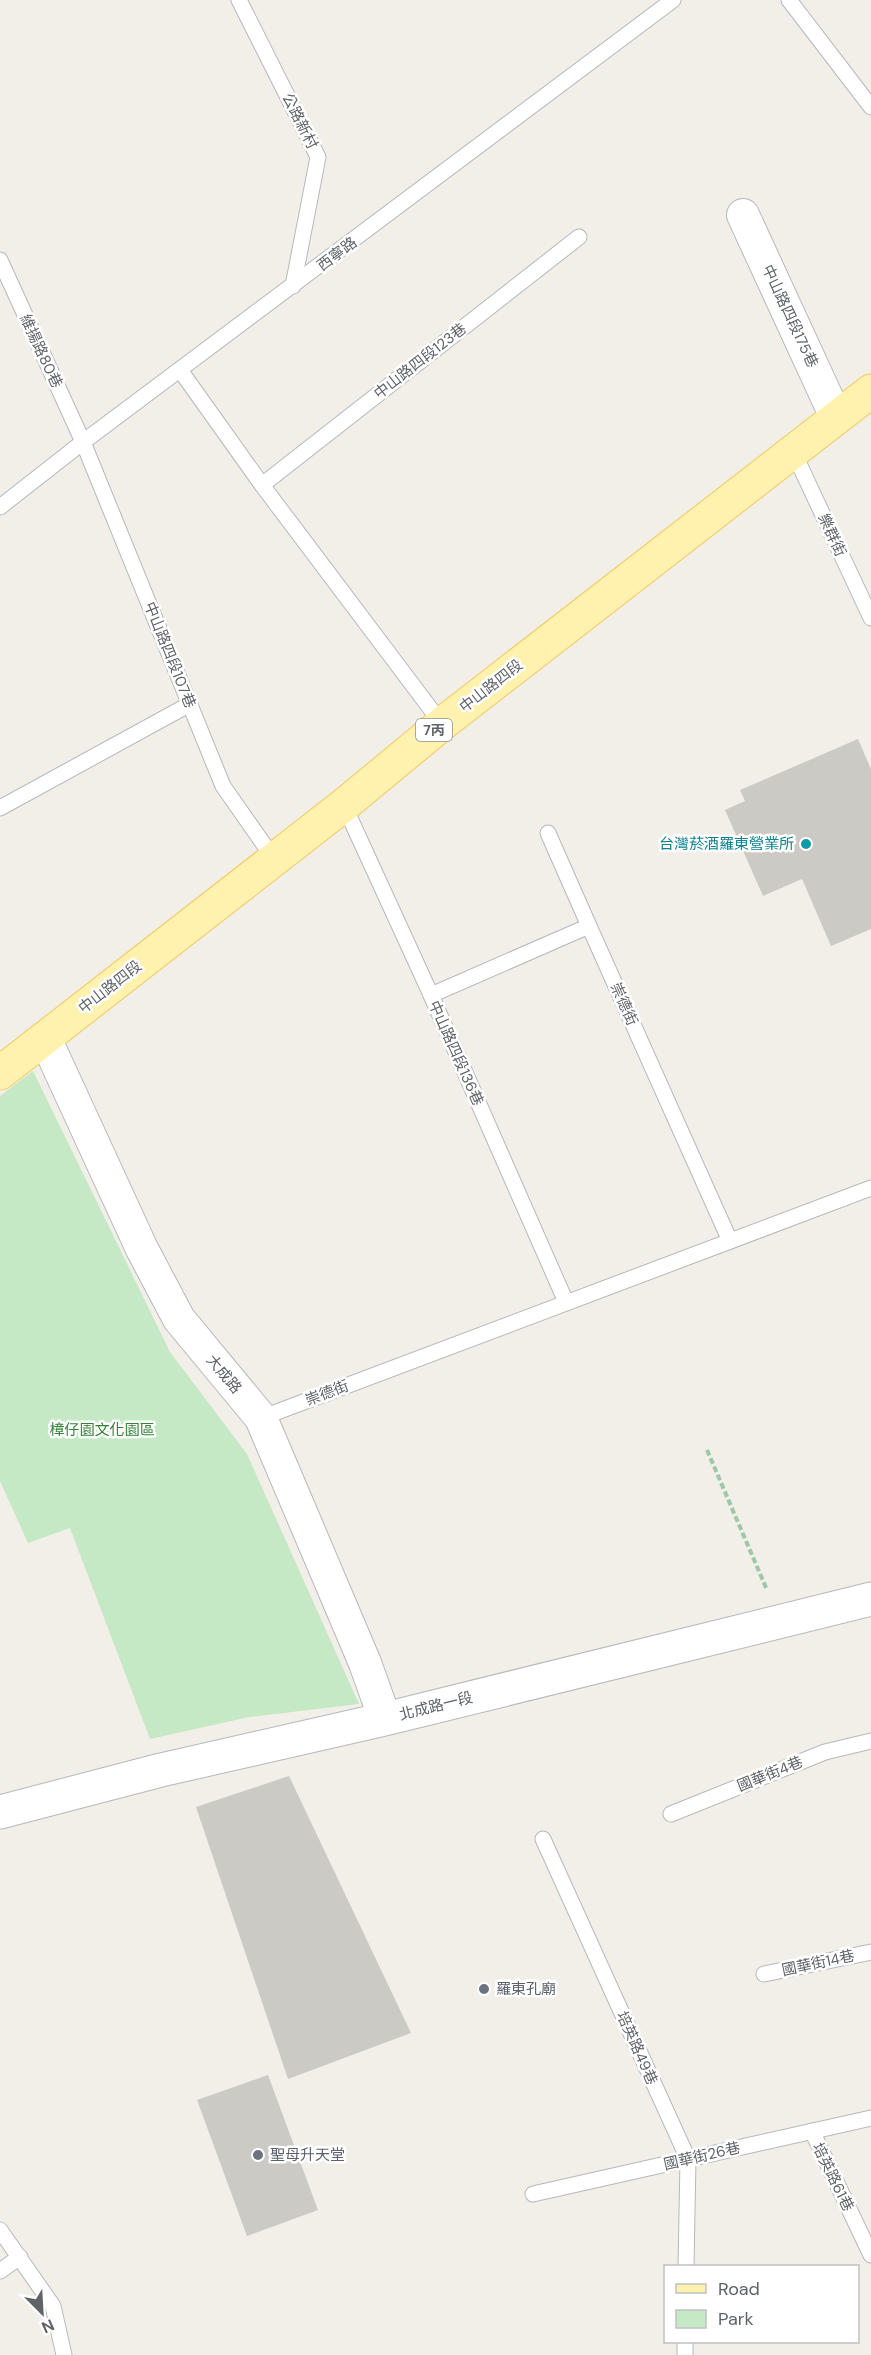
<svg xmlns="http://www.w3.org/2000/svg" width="871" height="2355" font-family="'DM Sans','Noto Sans TC',sans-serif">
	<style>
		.green { fill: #c5e8c5 }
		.building { fill: #cccac5 }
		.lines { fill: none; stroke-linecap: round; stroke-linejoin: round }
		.service-casing { stroke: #b5b8bc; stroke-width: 17 }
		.minor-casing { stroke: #b5b8bc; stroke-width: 34 }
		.tertiary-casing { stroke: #b5b8bc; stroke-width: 35 }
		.primary-casing { stroke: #f2c960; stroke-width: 35 }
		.path { stroke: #9cc7a9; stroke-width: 4; stroke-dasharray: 6 3; stroke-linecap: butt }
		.service { stroke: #fff; stroke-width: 15 }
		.minor { stroke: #fff; stroke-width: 32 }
		.tertiary { stroke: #fff; stroke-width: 33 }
		.primary { stroke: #fff2af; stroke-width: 33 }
		.culture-dot { fill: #0f9aa8; stroke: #fff; stroke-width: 2 }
		.worship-dot { fill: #6b7280; stroke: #fff; stroke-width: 2 }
		.labels { text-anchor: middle; stroke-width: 5; stroke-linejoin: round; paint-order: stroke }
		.shield { fill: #fff; stroke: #8f9295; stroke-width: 1.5 }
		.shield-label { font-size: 14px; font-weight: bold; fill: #5f6368 }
		.street-label { font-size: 15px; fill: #5f6368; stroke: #fff }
		.culture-label { font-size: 15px; fill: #0d838f; stroke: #fff; text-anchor: end }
		.park-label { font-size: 15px; fill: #348238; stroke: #fff }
		.worship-label { font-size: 15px; fill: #5b616d; stroke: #fff; text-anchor: start }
	</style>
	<rect width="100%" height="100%" fill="#f1efe8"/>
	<polygon class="green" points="33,1071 170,1352 247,1454 359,1704 249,1717 150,1739 70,1528 28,1543 0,1481 0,1096"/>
	<g class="building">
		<polygon points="858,739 871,769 871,929 831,946 802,879 763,896 725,810 745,801 740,790"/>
		<polygon points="289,1776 411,2033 288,2079 196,1807"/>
		<polygon points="268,2075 318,2210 247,2236 197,2100"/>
	</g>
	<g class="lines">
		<defs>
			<g id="service">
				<polyline points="239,0 318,157 293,286"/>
				<polyline points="789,0 871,107"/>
				<polyline points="0,260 83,442 223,786 274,859"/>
				<polyline points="180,370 262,485 442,724"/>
				<polyline points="793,451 871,618"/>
				<polyline points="262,485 579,237"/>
				<polyline points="0,507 83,442 673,0"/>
				<polyline points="344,805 431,995 566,1302"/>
				<polyline points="0,808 190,704"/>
				<polyline points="548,833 589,926"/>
				<polyline points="431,995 589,926 730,1241"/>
				<polyline points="261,1418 871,1188"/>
				<polyline points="671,1814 825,1752 871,1741"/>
				<polyline points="543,1839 688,2159 686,2266"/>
				<polyline points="764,1974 871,1952"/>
				<polyline points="812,2131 871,2255"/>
				<polyline points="533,2194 871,2118"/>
				<polyline points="0,2230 53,2306 64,2355"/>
				<polyline points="0,2271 20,2257"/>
				<polyline points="685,2355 685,2342"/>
			</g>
			<g id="minor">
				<polyline points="743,215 836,417"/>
				<polyline points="45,1038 142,1249 179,1319 261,1418 365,1663 385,1719"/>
			</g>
			<polyline id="tertiary" points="0,1812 161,1770 385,1719 871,1599"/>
			<polyline id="primary" points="0,1073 344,805 442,724 871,391"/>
		</defs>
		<use href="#service" class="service-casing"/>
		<use href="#minor" class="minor-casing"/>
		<use href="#tertiary" class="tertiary-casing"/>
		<use href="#primary" class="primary-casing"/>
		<polyline class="path" points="707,1450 767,1590"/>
		<use href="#service" class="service"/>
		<use href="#minor" class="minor"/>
		<use href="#tertiary" class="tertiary"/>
		<use href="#primary" class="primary"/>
	</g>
	<circle class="culture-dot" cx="806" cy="844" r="6"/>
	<g class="worship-dot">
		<circle cx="484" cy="1989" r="6"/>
		<circle cx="258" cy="2155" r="6"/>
	</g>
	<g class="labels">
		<rect class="shield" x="416" y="719" width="36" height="22" rx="4.5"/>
		<g class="shield-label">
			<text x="434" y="735">7丙</text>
		</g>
		<g class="street-label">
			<text transform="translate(300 121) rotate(63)" y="5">公路新村</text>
			<text transform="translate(337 254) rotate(-37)" y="5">西寧路</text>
			<text transform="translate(790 316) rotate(65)" y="5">中山路四段175巷</text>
			<text transform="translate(41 351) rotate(65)" y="5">維揚路80巷</text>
			<text transform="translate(420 361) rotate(-38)" y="5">中山路四段123巷</text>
			<text transform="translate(832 535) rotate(65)" y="5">樂群街</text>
			<text transform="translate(170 655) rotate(68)" y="5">中山路四段107巷</text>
			<text transform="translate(491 686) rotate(-38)" y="5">中山路四段</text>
			<text transform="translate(110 987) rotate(-38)" y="5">中山路四段</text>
			<text transform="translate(624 1004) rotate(66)" y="5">崇德街</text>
			<text transform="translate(456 1053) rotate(66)" y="5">中山路四段136巷</text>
			<text transform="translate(224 1374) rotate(50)" y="5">大成路</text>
			<text transform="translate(327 1393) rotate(-21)" y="5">崇德街</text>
			<text transform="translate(436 1706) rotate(-14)" y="5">北成路一段</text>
			<text transform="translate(770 1774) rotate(-22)" y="5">國華街4巷</text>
			<text transform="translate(818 1963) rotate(-12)" y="5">國華街14巷</text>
			<text transform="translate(637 2048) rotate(66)" y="5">培英路49巷</text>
			<text transform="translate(702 2156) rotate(-13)" y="5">國華街26巷</text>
			<text transform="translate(833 2177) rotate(64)" y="5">培英路61巷</text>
		</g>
		<g class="culture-label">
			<text x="794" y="849">台灣菸酒羅東營業所</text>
		</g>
		<g class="park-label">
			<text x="102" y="1435">樟仔園文化園區</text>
		</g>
		<g class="worship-label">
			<text x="496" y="1994">羅東孔廟</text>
			<text x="270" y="2160">聖母升天堂</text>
		</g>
	</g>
	<rect x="664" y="2265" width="195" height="78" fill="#ffffff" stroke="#bfc1c3" stroke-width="1.5"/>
	<rect x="676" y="2284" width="30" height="9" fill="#fff2af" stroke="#bfc1c3" stroke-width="1.5"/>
	<text x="718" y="2295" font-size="18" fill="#5f6368">Road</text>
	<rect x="676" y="2310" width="30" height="18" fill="#c5e8c5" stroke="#bfc1c3" stroke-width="1.5"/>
	<text x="718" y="2325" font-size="18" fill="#5f6368">Park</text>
	<g transform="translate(42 2313) rotate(156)" stroke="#ffffff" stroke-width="4.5" paint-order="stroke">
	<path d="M0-4.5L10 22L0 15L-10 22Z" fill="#5f6368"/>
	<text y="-9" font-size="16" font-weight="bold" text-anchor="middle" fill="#5f6368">N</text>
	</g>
</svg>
